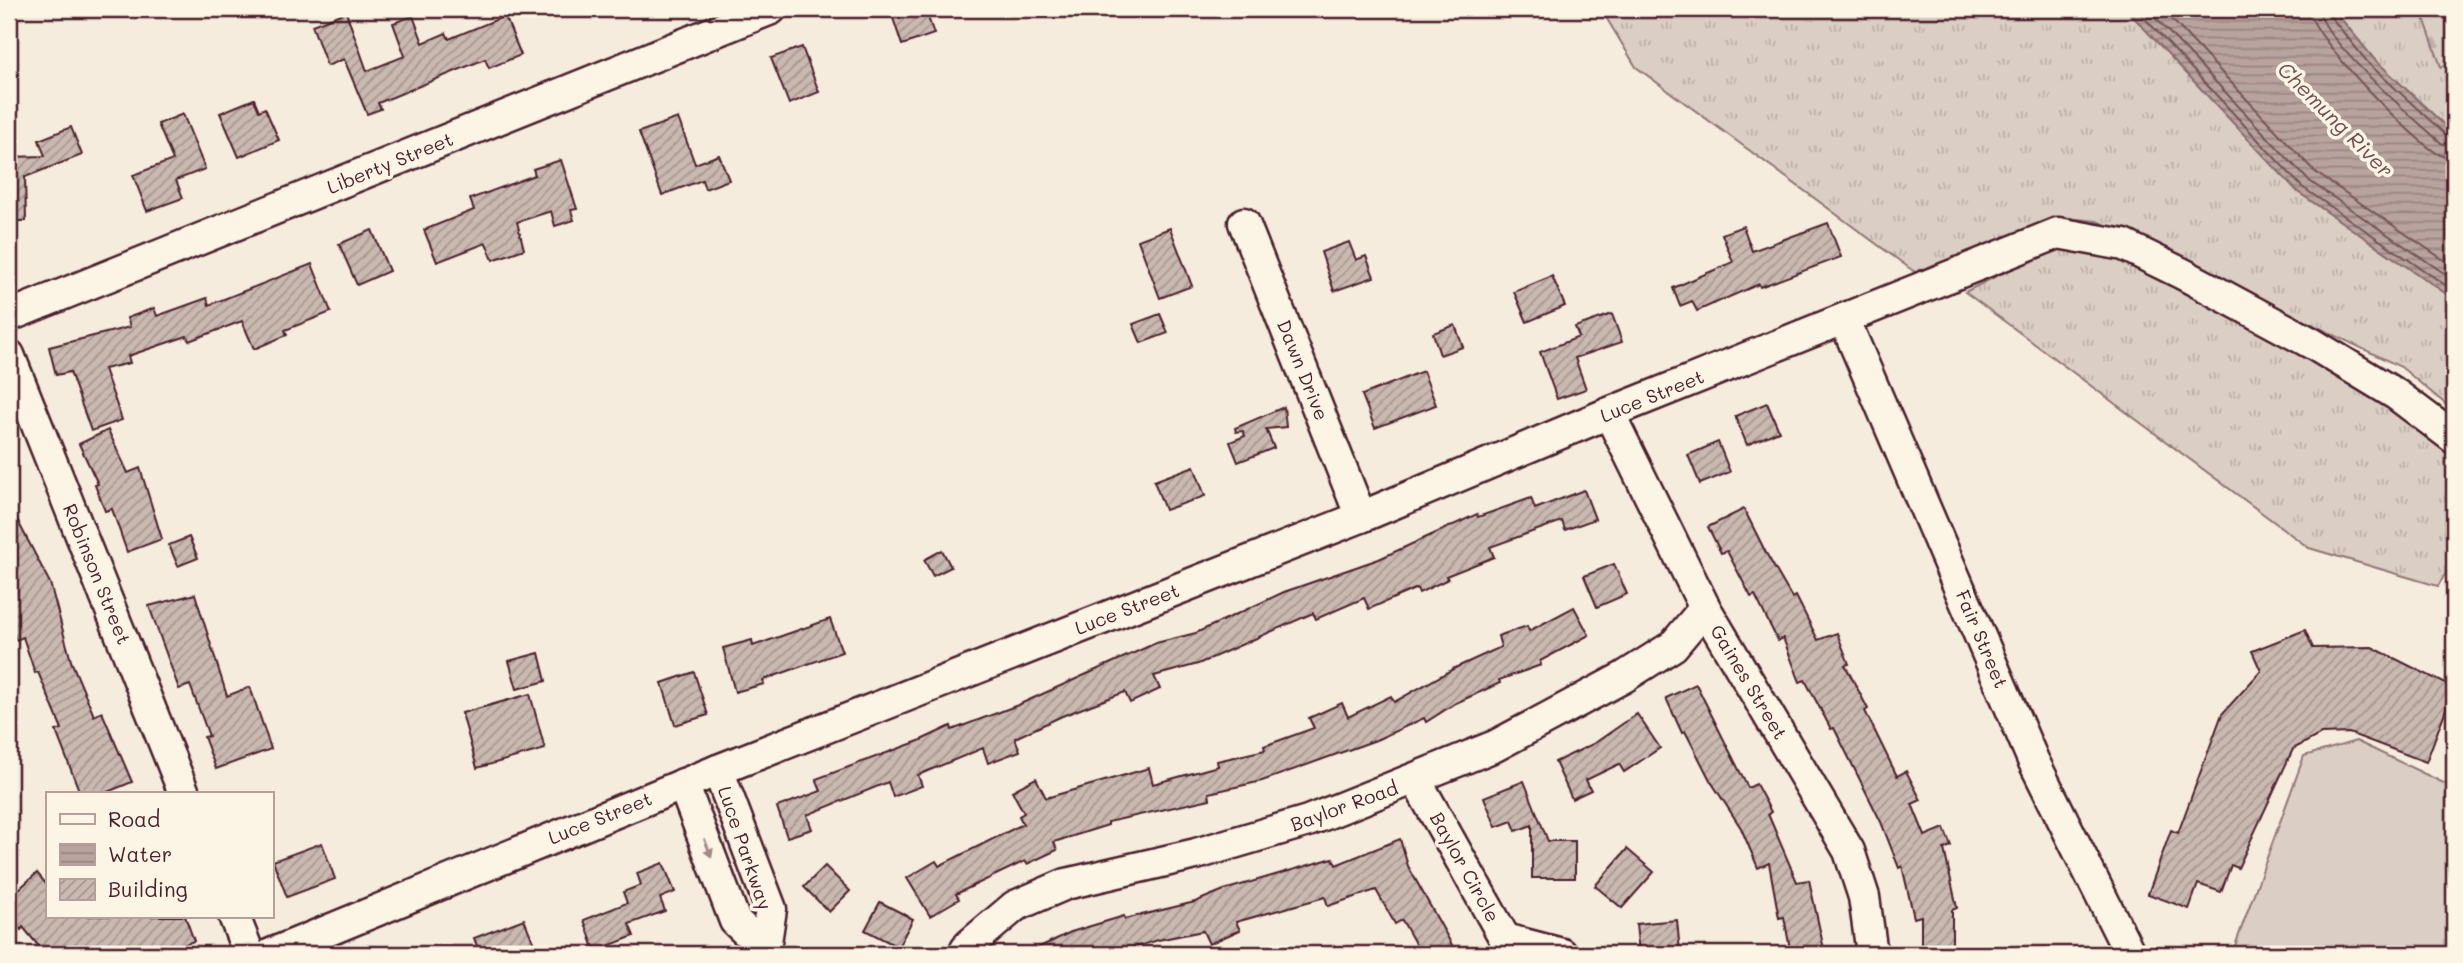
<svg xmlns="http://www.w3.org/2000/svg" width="2463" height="963" font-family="Mali,sans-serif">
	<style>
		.grass { fill: url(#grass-tufts); stroke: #927678; stroke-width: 2 }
		.forest { fill: url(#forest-firs); stroke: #927678; stroke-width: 2 }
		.garden { fill: #dbcec4; stroke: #927678; stroke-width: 2 }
		.water { fill: url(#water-rules); stroke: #8c6e70; stroke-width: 2 }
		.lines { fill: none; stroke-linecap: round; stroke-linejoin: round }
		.shore { stroke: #765459; stroke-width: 2 }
		.building { fill: url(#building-hatch); stroke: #4a1f2b; stroke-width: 2 }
		.minor-casing { stroke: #4a1f2b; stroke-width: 35 }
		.minor { stroke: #fcf5e5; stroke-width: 30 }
		.oneway { fill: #a38a88 }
		.labels { text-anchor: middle; stroke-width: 7; stroke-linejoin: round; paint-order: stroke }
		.street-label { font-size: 19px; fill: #4a1f2b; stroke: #fcf5e5 }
		.water-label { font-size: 21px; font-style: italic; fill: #704d53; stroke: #fcf5e5 }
	</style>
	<defs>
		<pattern id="grass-tufts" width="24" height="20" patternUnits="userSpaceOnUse" patternTransform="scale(1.75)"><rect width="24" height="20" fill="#dbcec4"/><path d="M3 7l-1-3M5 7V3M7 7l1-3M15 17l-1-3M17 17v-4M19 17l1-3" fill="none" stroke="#bdb0a9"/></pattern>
		<pattern id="forest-firs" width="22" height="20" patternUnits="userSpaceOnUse" patternTransform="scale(1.75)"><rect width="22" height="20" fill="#dbcec4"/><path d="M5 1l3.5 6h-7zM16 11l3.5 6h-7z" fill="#bdb0a9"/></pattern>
		<pattern id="water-rules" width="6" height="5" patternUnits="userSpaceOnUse" patternTransform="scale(1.75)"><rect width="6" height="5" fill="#b8a39e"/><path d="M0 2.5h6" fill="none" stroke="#988481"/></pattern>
		<pattern id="building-hatch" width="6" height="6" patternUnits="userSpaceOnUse" patternTransform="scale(1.75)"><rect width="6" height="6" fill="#cab9b1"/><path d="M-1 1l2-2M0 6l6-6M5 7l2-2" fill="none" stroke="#a69690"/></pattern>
	</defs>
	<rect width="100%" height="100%" fill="#f5ecde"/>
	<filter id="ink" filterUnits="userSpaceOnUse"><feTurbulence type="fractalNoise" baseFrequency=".0143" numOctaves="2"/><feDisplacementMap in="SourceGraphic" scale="14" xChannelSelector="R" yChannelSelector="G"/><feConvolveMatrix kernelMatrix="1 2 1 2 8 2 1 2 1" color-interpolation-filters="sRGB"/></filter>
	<g filter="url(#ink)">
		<g class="grass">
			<polygon points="1601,9 2126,9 2298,192 2454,299 2454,411 2401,367 2097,221 2066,218 1916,273 1636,67"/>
			<polygon points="2333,9 2454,9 2454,134 2374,59"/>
			<polygon points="2081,244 2148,267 2354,384 2454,452 2454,568 2450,566 2438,586 2309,548 1965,292 2048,250"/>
		</g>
		<polygon class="forest" points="2421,9 2454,9 2454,61 2441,67"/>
		<polygon class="garden" points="2356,741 2454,788 2454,954 2232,954 2304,756"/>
		<polygon class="water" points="2126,9 2333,9 2374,59 2454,134 2454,299 2298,192"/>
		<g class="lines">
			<g class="shore">
				<polyline points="2136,9 2302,187 2454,291"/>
				<polyline points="2147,9 2308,180 2454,280"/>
				<polyline points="2162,9 2315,172 2454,267"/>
				<path d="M2309,9C2310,36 2412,139 2438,154C2444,157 2448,157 2454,157"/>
				<path d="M2319,9C2321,39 2416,120 2441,143L2454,147"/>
				<polyline points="2328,9 2330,16 2369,64 2447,136 2454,138"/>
			</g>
		</g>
		<g class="building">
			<polygon points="890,9 925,9 934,34 902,45"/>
			<polygon points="346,12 367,71 405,56 393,23 413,16 423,43 446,33 449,39 505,16 521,55 489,68 485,59 378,103 381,109 367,114 344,59 327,66 312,25"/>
			<polygon points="802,47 819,92 789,104 771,58"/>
			<polygon points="254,99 259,111 265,108 279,140 239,157 220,113"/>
			<polygon points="183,114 205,169 176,180 183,198 147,211 133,175 173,160 158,124"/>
			<polygon points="678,118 695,164 719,155 729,180 705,189 702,180 662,195 639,132"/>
			<polygon points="71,127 82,155 25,177 26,221 9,221 9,157 45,156 39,140"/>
			<polygon points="561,160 577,209 571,210 574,220 555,226 551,211 517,222 524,249 493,260 486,243 437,262 424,230 474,210 470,199 535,175 533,169"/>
			<polygon points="1828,223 1841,257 1760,287 1759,284 1697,311 1692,301 1680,306 1673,288 1733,262 1722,234 1743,226 1752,251"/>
			<polygon points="1170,228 1192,286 1160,298 1138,240"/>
			<polygon points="372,230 389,271 357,285 339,244"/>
			<polygon points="1349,242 1356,260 1366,256 1374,277 1334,291 1321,252"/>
			<polygon points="312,264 331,312 285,330 287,335 254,349 242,321 189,341 187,336 128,356 130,363 104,369 122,420 91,431 70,372 56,375 49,347 130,327 127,318 154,308 157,316 207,298 209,305"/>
			<polygon points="1552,276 1565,306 1527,322 1514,292"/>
			<polygon points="1160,314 1168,333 1141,343 1133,324"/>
			<polygon points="1612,314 1622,342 1575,358 1586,389 1557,399 1540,352 1579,337 1575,327"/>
			<polygon points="1455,325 1463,347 1440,355 1433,333"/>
			<polygon points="1423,371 1436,405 1375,428 1362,395"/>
			<polygon points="1767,403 1779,431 1747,445 1735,416"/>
			<polygon points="1284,407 1286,427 1266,429 1274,448 1238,462 1230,442 1245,436 1243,431 1236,432 1235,428"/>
			<polygon points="108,430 128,473 140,468 162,539 127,552 112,509 105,511 95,485 98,484 79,444"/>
			<polygon points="1718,442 1730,472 1700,484 1688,455"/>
			<polygon points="1194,466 1205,496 1165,510 1154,481"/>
			<polygon points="1584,490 1595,519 1565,530 1562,521 1490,547 1494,557 1446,576 1448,579 1419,593 1417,588 1369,609 1364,598 1316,619 1313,613 1198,664 1154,676 1160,689 1130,703 1125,692 1062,716 1015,738 1020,751 988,763 983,748 918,775 922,786 893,797 888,782 807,815 812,829 787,837 777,807 821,791 816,779 919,741 951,726 952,730 1018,705 1156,643 1196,633 1284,592 1379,559 1477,514 1478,517 1531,498 1535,509"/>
			<polygon points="9,504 50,583 71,661 94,716 102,712 132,782 105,793 80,793 56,731 62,729 38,672 35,673 23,637 16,640 9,620"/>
			<polygon points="1744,509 1766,553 1792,598 1796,596 1818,640 1837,633 1849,664 1845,665 1868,709 1865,711 1897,776 1906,771 1921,800 1912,804 1925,836 1944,828 1951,846 1944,849 1957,908 1952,910 1952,954 1921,954 1921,916 1914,918 1902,866 1899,868 1881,822 1834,728 1831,729 1805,680 1800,682 1783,638 1778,641 1755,595 1751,597 1727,551 1721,553 1708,527"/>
			<polygon points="189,537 198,558 178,566 169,545"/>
			<polygon points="942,550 951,567 933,576 924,560"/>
			<polygon points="1614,564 1627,594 1597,607 1584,576"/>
			<polygon points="195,594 227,696 250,687 271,749 216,769 204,737 209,736 190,685 179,689 149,606"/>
			<polygon points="1574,607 1589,635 1540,661 1541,665 1499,680 1500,683 1456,703 1426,722 1424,718 1376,740 1262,781 1209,793 1210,799 1108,822 1108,825 1054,842 1057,850 1027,864 1025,861 956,894 959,899 930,916 907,878 936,861 939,866 1023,824 1019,816 1024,813 1012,791 1036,778 1046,798 1149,768 1153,784 1218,766 1217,761 1265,750 1264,746 1314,728 1309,718 1342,703 1348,717 1391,696 1394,702 1455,668 1501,647 1498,636 1527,626 1529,631"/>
			<polygon points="830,619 842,652 763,680 764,684 735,692 723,648 752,640 753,646"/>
			<polygon points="2305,630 2313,648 2372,647 2454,688 2426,762 2349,733 2321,734 2293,749 2238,868 2231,865 2221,892 2198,884 2189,909 2148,894 2171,830 2178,833 2222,714 2261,671 2252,651"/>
			<polygon points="539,653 546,681 517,689 509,661"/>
			<polygon points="694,672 708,715 675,725 662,683"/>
			<polygon points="1696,684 1748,788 1756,784 1771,812 1768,814 1797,882 1809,880 1825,954 1791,954 1784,917 1779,918 1769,863 1758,868 1741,828 1710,780 1685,731 1682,733 1666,698"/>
			<polygon points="530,694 545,749 477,768 462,713"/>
			<polygon points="1637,714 1660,748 1624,772 1619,764 1586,780 1591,790 1572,799 1555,762 1595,743"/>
			<polygon points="1524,781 1548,841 1575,841 1575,878 1532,878 1532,825 1516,831 1512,821 1496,827 1484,797"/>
			<polygon points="1400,839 1408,866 1457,954 1421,954 1402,920 1395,924 1376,890 1328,906 1325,897 1236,922 1240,930 1209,944 1203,931 1158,940 1113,954 1025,954 1071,932 1124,916 1125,919 1195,902 1224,890 1333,858 1336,865"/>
			<polygon points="322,843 335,879 287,897 273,861"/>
			<polygon points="1627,849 1654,872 1622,908 1595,886"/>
			<polygon points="663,863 675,892 660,898 665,911 629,924 634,936 595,951 584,920 627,903 623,892 641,885 637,873"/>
			<polygon points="825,866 850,891 829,912 804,887"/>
			<polygon points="37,873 47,885 47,916 185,916 194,941 157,954 45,954 23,927 21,930 9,916 9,898"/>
			<polygon points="880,902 913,919 898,947 865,930"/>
			<polygon points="524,919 538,954 480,954 474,938"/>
			<polygon points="1677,920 1680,952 1639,954 1636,924"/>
		</g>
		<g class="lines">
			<defs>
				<g id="minor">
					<polyline points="1244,223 1361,517"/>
					<polyline points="9,316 771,9"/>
					<polyline points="1844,319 2033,760 2130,954"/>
					<polyline points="9,355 184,793"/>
					<polyline points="1609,413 1705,608 1849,851 1864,897 1872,954"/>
					<polyline points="718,770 771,909 765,949"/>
					<polyline points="1416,780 1505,939 1562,954"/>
					<polyline points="683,784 735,921 765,949"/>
					<polyline points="234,916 249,954"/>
					<polyline points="271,954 718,770 1361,517 1609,413 2058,233 2124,245 2183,274 2313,344 2397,395 2454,438"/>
					<polyline points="963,954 969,945 1015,906 1066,884 1196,854 1308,821 1495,746 1624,677 1673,646 1705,608"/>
				</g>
			</defs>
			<use href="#minor" class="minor-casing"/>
			<use href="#minor" class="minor"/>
		</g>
		<defs><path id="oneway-solid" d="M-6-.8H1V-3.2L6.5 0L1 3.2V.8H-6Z" transform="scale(1.75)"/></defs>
		<use class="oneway" href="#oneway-solid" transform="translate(708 848) rotate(69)"/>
	</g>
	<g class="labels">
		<g class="street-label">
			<text transform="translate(390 163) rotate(-22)" y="7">Liberty Street</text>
			<text transform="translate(1303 370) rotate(68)" y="7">Dawn Drive</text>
			<text transform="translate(1652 396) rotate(-22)" y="7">Luce Street</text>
			<text transform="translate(97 574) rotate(68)" y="7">Robinson Street</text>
			<text transform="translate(1127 609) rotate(-21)" y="7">Luce Street</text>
			<text transform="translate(1982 639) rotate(67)" y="7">Fair Street</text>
			<text transform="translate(1749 682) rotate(59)" y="7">Gaines Street</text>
			<text transform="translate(1344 806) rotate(-20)" y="7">Baylor Road</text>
			<text transform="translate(600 818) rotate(-22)" y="7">Luce Street</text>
			<text transform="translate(745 848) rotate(71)" y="7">Luce Parkway</text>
			<text transform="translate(1465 867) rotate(61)" y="7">Baylor Circle</text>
		</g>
		<g class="water-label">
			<text transform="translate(2335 120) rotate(45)" y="7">Chemung River</text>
		</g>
	</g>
	<rect width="2463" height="963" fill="none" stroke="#fcf5e5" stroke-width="35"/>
	<rect x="18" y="18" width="2428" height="928" fill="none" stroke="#4a1f2b" stroke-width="2.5" filter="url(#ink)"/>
	<rect x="46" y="792" width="228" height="126" fill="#fcf5e5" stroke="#b59f9b" stroke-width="2"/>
	<rect x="60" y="814" width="35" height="10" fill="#fcf5e5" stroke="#b59f9b" stroke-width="2"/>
	<text x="108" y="827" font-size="21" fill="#4a1f2b">Road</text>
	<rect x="60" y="844" width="35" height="21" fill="url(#water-rules)" stroke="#b59f9b" stroke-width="2"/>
	<text x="108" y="862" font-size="21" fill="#4a1f2b">Water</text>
	<rect x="60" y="879" width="35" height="21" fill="url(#building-hatch)" stroke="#b59f9b" stroke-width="2"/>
	<text x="108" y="897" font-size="21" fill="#4a1f2b">Building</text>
</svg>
